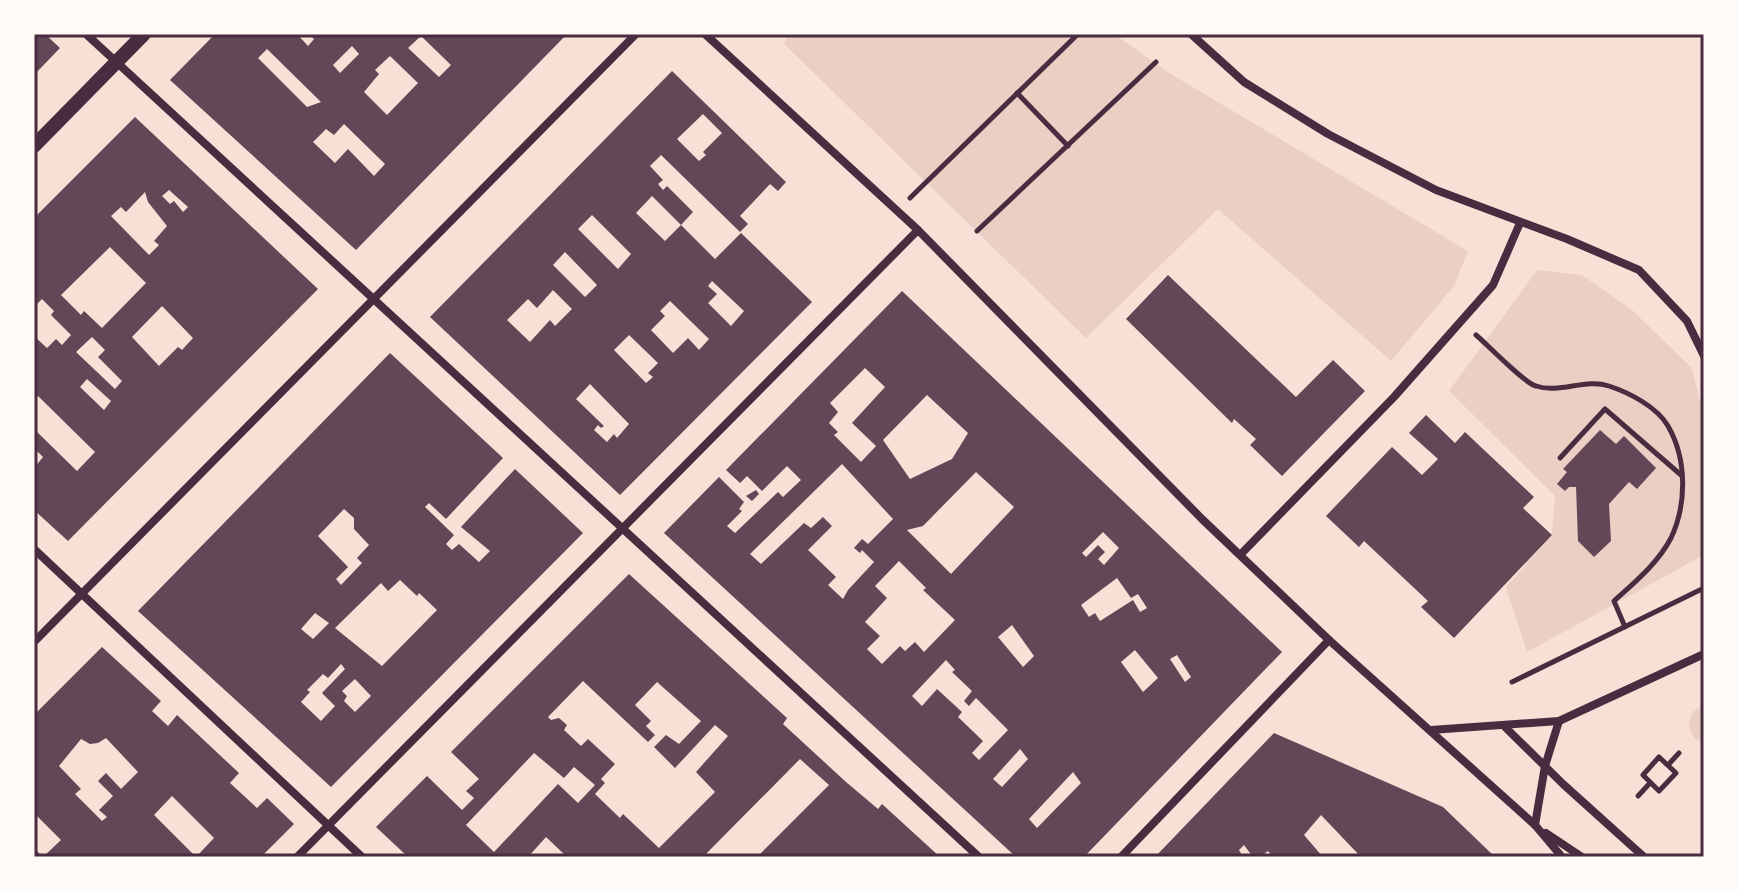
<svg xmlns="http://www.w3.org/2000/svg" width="1738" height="891" font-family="'Roboto Serif',serif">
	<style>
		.green { fill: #ebcfc5 }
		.building { fill: #644757; fill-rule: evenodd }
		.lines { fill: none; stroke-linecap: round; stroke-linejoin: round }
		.path { stroke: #4a2c40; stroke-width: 5 }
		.minor { stroke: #4a2c40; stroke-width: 8 }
		.tertiary { stroke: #4a2c40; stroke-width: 14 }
		.neatline { fill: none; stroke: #4a2c40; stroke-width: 3 }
	</style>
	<rect width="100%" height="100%" fill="#f7e1d7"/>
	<g class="green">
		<polygon points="789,34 1114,34 1171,74 1468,251 1454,286 1391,361 1218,209 1086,338 784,44"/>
		<polygon points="1537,270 1582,275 1632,310 1692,368 1704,418 1704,555 1527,652 1506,587 1552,535 1555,496 1449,391"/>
		<path d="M1704,706V743L1695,739L1689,728C1689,716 1693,709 1704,706Z"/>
	</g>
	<g class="building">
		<polygon points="34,34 45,34 60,48 34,75"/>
		<path d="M215,34H297L308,46L314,39L309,34H567L356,250L170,80ZM421,36L451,65L439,77L408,48ZM352,46L359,54L340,73L333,65ZM267,49L321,102L307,107L258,58ZM390,56L418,83L387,115L364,92L379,74L375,70ZM344,124L385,164L374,176L348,149L335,163L313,142L326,129L334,135Z"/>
		<path d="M672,71L786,182L778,191L770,184L740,216L748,224L740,232L661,155L650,166L663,180L658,184L663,190L667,186L693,212L681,225L652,196L636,213L665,241L681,225L715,259L741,233L812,302L620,495L430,317ZM703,114L722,133L703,152L706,155L699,161L677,139ZM592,215L631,254L618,269L578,229ZM565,252L597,285L585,297L553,265ZM712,281L744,311L731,326L708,303L717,294L708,286ZM553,290L572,309L555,326L550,320L530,342L507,320L528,299L537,308ZM670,301L709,339L699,350L688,338L673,353L651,330L665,316L660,311ZM629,335L658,363L648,373L653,377L646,383L614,350ZM590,384L629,424L617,438L614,434L607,442L594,430L598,425L601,428L604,426L576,399Z"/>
		<path d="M135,117L318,289L68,541L34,510V468L43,457L34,448V429L77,471L95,452L38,396L34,400V336L47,348L56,339L62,345L71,335L51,315L54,311L42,299L34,307V218ZM169,190L188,207L183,212L174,201L170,204L162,196ZM145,192L148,202L167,226L154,241L159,245L149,255L111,216L121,207L126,212ZM110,247L146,283L102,328L84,311L81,315L61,295ZM162,306L193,338L182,350L178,347L159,366L132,337ZM92,337L105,350L98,357L122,381L115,389L76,352ZM87,379L111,401L104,410L80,387Z"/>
		<polygon points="1168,275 1296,397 1333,360 1365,391 1282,476 1250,445 1256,439 1234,419 1232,423 1126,319"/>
		<path d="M902,291L1282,652L1084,857H1016L664,533L719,477L744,502L739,509L742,511L727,526L735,533L778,492L783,497L801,480L787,466L762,491L747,476L740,483L726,470ZM865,368L885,387L852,423L876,446L861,462L834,435L838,432L829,423L838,412L830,403ZM927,395L968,433L952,459L910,479L883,440ZM842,464L893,519L868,544L862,539L854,548L860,553L862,550L874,562L848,590L843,599L828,585L836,577L808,550L832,526L823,517L811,528L804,523L761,564L750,554ZM976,472L1014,507L951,574L907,530L923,526ZM1103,532L1119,548L1104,565L1098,559L1105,552L1098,545L1086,557L1082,553ZM899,561L926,588L923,590L955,620L924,652L915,642L905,651L900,646L882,664L867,649L880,636L865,622L887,598L875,586ZM1117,578L1131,598L1138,594L1147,608L1140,612L1133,600L1100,621L1095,613L1089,617L1081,605ZM1012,625L1034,656L1023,667L998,637ZM1135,650L1158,678L1143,692L1121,662ZM1177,655L1191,677L1185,682L1170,659ZM946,660L955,670L952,672L972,691L964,701L969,706L976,698L1008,730L979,760L972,753L983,741L958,717L962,712L937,689L922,706L912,696ZM1020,749L1028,759L1002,787L993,779ZM1073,772L1081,783L1037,828L1029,819Z"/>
		<path d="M390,353L503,458L446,519L429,503L425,507L454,535L446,544L452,550L459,544L479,562L490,551L461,527L515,469L583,533L331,787L138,611ZM344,509L354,518V529L369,545L357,558L362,563L341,585L336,579L348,567L318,536ZM400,580L417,596L419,593L437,610L382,666L335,628L381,583L388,591ZM315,613L329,623L313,639L301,629ZM341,664L345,669L322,693L335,706L321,721L301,702L310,692L307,690L323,674L328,678ZM355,679L371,696L355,712L344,701L347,696L342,691Z"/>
		<polygon points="1426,415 1455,443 1465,432 1534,497 1523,508 1552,535 1454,638 1421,607 1428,601 1364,541 1359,547 1326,516 1392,447 1422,475 1438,459 1409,433"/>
		<polygon points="1600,430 1616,444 1624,436 1656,468 1637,489 1629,482 1609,504 1611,541 1594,557 1578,541 1576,487 1569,487 1565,491 1557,484 1567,472 1563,469"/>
		<polygon points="756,490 759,494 752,501 746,496"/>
		<path d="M629,574L787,718L783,724L846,782L878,809L882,804L940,857H757L829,785L800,759L703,857H567L546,837L528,857H408L376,827L427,776L462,810L474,798L466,791L479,779L451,752ZM583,681L648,742L655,735L646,726L651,721L635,705L657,682L701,721L679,744L666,735L654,747L675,768L715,725L728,736L696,772L715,792L659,848L623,814L620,818L595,794L605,783L601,779L615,764L588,739L581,746L564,730L567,725L559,718L551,720L548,717ZM534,753L564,778L574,767L595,785L578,803L558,784L494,852L466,825Z"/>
		<path d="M102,647L161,701L152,711L168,726L177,715L239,773L230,783L257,808L267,798L294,824L261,857H196L214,838L172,796L154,815L196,857H34V848L43,857L61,840L34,813V715ZM106,738L138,772L121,789L106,773L98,781L113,796L99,810L107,817L102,821L75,794L81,789L59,766L81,739L90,744L98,743Z"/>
		<polygon points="1274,733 1443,807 1495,857 1361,857 1321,815 1304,835 1323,857 1273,857 1268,851 1260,857 1253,857 1244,845 1239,850 1243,857 1155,857"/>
	</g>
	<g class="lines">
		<g class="path">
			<polyline points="1017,93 1068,146"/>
			<polyline points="910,198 1078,34"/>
			<polyline points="977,231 1156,62"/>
			<path d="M1476,335C1489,346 1524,383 1536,386C1560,394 1585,378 1609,386C1630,393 1657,407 1668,426C1687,459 1687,504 1671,538C1658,563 1635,582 1614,601L1625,627"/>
			<polyline points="1560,458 1605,409 1681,475"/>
			<polyline points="1512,682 1704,588"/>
			<polygon points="1659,757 1676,773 1659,791 1643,775"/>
			<polyline points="1668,765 1679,753"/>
			<polyline points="1638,796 1650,783"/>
		</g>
		<g class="minor">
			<polyline points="86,34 979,857"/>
			<polyline points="705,34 918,230 1202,519 1329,640 1535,825 1562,857"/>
			<polyline points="1191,34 1244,82 1328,134 1436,190 1567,239 1639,270 1687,321 1704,356"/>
			<polyline points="34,549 362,857"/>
			<polyline points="1241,554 1394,397 1493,285 1520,223"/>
			<polyline points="34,642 636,34"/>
			<polyline points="1505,727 1563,784 1644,857"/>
			<polyline points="1431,730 1559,721 1704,654"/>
			<polyline points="1535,825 1545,766 1559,721"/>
			<polyline points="1546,833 1582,857"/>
			<polyline points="297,857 918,230"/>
			<polyline points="1121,857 1329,640"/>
		</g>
		<polyline class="tertiary" points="34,146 144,34"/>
	</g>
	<rect width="1738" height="891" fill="none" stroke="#fffaf5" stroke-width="72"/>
	<rect x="36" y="36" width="1666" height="819" class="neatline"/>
</svg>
